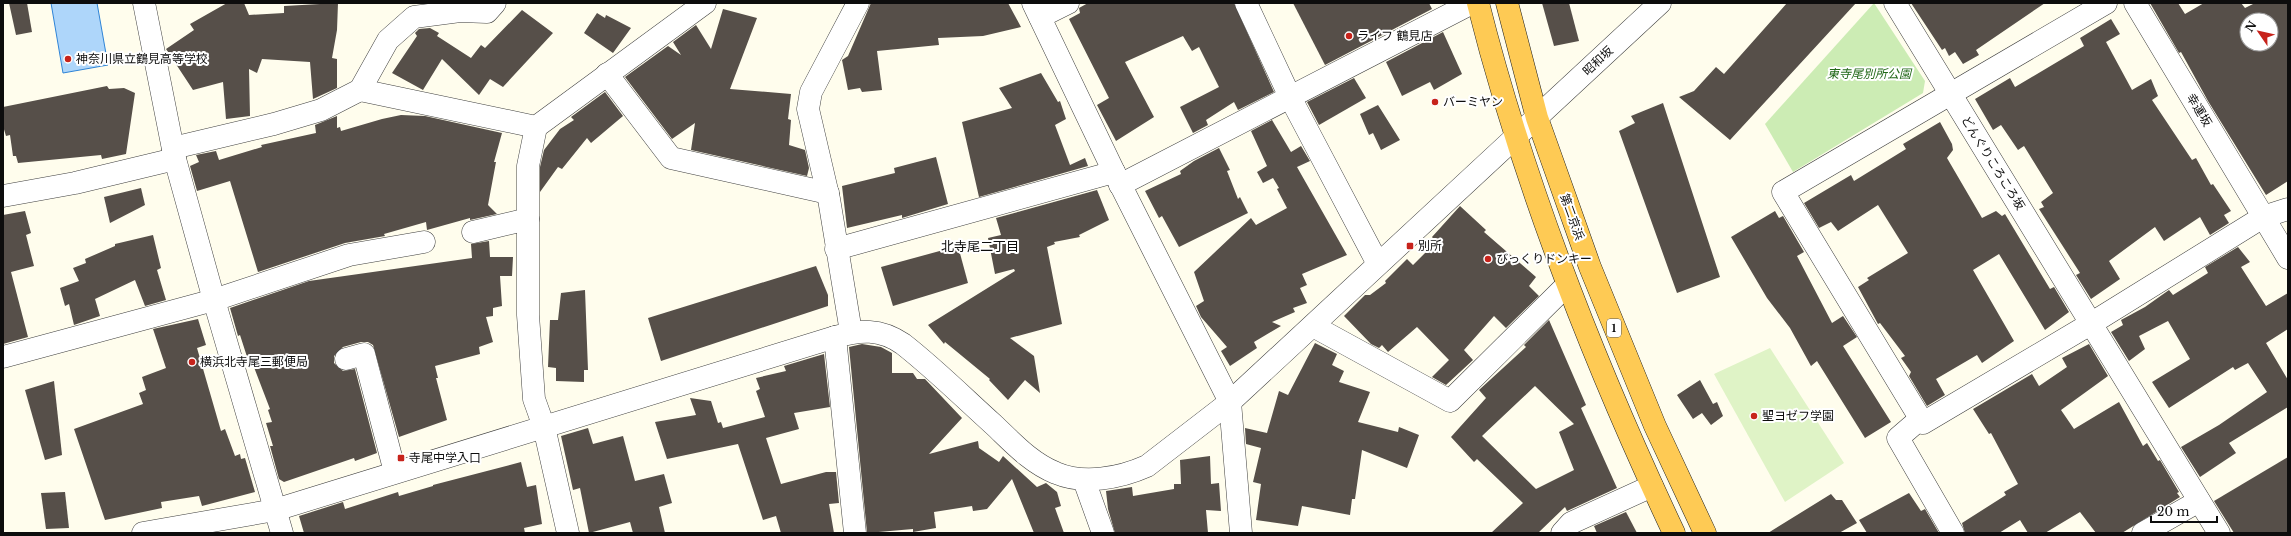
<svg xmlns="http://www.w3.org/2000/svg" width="2291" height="536" font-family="'Libre Baskerville','Noto Sans JP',serif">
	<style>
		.green { fill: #ccecb4 }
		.pitch { fill: #dff3c6 }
		.water { fill: #aed6fa; stroke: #2f84d7 }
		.building { fill: #564f49; fill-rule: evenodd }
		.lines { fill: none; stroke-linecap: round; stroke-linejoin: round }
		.minor-casing { stroke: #404040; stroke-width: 23 }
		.tertiary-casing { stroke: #404040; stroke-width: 23 }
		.trunk-casing { stroke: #1e1e1e; stroke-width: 23 }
		.minor { stroke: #fff; stroke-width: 22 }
		.tertiary { stroke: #fff; stroke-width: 22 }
		.trunk { stroke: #feca54; stroke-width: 22 }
		.poi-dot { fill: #c7231b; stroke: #fff; stroke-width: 1.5 }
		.labels { text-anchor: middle; stroke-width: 4; stroke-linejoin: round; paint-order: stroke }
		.shield { fill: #fff; stroke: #565656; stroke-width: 1 }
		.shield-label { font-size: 11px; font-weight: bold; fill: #0d0d0d }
		.poi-label { font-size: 12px; fill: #0d0d0d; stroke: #fff; text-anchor: start }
		.street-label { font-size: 12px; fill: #0d0d0d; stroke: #fff }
		.park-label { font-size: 12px; font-style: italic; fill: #226919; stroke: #fff }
		.neighbourhood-label { font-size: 13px; fill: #0d0d0d; stroke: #fff }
	</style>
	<rect width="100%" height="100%" fill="#fffded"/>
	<polygon class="green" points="1874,3 1925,81 1923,93 1793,172 1765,124"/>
	<polygon class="pitch" points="1770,348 1844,463 1785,502 1714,374"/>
	<polygon class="water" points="51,3 97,3 108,65 63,73"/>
	<g class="building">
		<polygon points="9,3 27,3 32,32 16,35"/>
		<polygon points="227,3 244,3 249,15 284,13 284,6 338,3 337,30 332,58 337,59 337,88 313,99 310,62 262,59 257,73 249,69 250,116 226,119 223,82 193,90 166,49 194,30 190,24"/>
		<polygon points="871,3 1008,3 1021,27 983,36 938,38 939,45 877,51 882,90 862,92 860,88 848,90 842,60 848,56"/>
		<polygon points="1088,3 1234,3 1274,92 1238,110 1234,102 1206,120 1208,125 1193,133 1180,107 1219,87 1199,47 1192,51 1183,36 1125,62 1154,117 1116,141 1097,105 1109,98 1069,19 1080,13 1079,8"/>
		<polygon points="1293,3 1429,3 1432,9 1325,65"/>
		<polygon points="1542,3 1569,3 1579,41 1554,46"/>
		<polygon points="1787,3 1856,3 1730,140 1679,97 1694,91 1716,67 1724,74"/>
		<polygon points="1911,3 2045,3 1976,50 1979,55 1963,64 1955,52 1949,56 1945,48 1942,50"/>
		<path d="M2150,3H2178L2185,14L2204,3H2241L2245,8L2255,3H2288V181L2266,195L2208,101L2181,52L2179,53ZM2247,20H2271V44H2247Z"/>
		<polygon points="723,9 757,18 730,89 791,94 788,119 791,120 789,145 805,150 809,168 807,176 691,150 695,123 672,139 625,77 668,46 681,55 673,42 696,25 711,49"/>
		<polygon points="522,10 553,33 503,87 490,79 479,95 442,59 423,90 392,73 417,36 415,33 419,29 430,28 439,33 437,36 471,58 481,45 485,48"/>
		<polygon points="597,13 605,18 606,15 631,28 613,53 584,33"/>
		<polygon points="2111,19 2120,34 2106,42 2132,90 2151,79 2158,96 2152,100 2192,160 2196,158 2211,185 2213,184 2231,211 2224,215 2229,223 2210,235 2200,217 2164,241 2155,227 2109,261 2120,279 2091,299 2076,275 2080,273 2039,209 2044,207 2041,202 2053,193 2024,146 2018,150 2001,125 1993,130 1975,99 2010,78 2015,87 2084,46 2080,38"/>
		<polygon points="1443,32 1462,74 1434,90 1430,82 1402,96 1386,62"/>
		<polygon points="1041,73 1058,102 1060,101 1066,119 1055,125 1070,165 1085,158 1088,166 979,197 962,122 1012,108 999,88"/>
		<polygon points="1354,78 1366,98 1319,125 1307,102"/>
		<polygon points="107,86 109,89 124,88 135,93 126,154 102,159 101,155 18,163 16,156 13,156 10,135 6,136 3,126 3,107"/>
		<polygon points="605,92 623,116 591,143 587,138 562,169 558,167 540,192 540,167 544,150 560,129 574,120 571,117"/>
		<polygon points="1663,103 1720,277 1677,293 1619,131 1635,123 1631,116"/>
		<polygon points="1378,105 1400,140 1381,150 1373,133 1369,135 1360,114"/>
		<polygon points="401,115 425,116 502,133 494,162 496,162 488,205 497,214 470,220 470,218 427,230 426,222 384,234 385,236 345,243 258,272 230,181 197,191 190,166 199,162 196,155 216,151 219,160 262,147 261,145 316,133 315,125 337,116 337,128 340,127 341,131 382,119"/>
		<polygon points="1272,120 1291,152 1301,146 1310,161 1297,167 1347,255 1302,274 1307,285 1300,288 1307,303 1293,308 1295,312 1272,322 1281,326 1254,342 1257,348 1230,366 1221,351 1227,347 1201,317 1196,306 1204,301 1194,272 1251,218 1256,225 1287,208 1277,189 1279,188 1273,178 1263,183 1257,172 1267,166 1251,131"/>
		<polygon points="1940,122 1952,144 1953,150 1947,158 1982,218 1996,211 2002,216 2005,214 2050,289 2054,287 2069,312 2045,330 1999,254 1973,270 2014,341 1982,363 1977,355 1936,379 1945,395 1927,406 1909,376 1911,372 1901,358 1905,356 1880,323 1878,324 1858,287 1869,280 1867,278 1908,253 1878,205 1838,231 1831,222 1819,228 1804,203 1851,175 1854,181 1906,149 1903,144"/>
		<polygon points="1219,148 1230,170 1227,171 1238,199 1240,197 1248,213 1179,247 1162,216 1159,218 1145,191 1181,174 1180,171 1194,161"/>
		<polygon points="936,157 948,204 902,218 902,215 847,228 842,186 895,173 894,168"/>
		<polygon points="141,188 145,205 110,223 104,197"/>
		<polygon points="1097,190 1109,220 1079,235 1080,237 1054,242 1055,244 1047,247 1062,324 1010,338 1034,356 1040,393 1025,380 1008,400 989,380 990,379 945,342 944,344 928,325 1015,271 1014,269 995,274 988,238 1001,235 996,218"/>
		<polygon points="1460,206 1486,230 1484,232 1536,277 1529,286 1539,296 1506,328 1494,316 1464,350 1473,360 1446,385 1432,377 1449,360 1417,327 1388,352 1382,345 1379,348 1371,344 1344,316 1365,295 1370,295 1386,283 1385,281 1407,259 1413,265 1436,242 1432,237"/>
		<polygon points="25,211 31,233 26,235 34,266 11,272 28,337 3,344 3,215"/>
		<polygon points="1775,211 1779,218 1783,216 1804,252 1797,256 1832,323 1843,316 1857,337 1843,346 1891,422 1865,438 1817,361 1811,366 1790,328 1767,298 1731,237"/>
		<polygon points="153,235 161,268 157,270 166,300 145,306 135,280 95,299 100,316 74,325 69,304 65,306 60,288 79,281 73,268 86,263 85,259 115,246 115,244"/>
		<polygon points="489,241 490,257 513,257 512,276 500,276 502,306 493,308 493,316 486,317 493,342 479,347 480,354 435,366 438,378 436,378 447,420 399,437 373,345 368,342 361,342 343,347 334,356 334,363 343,371 355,369 377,453 355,461 354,458 284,482 279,479 270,446 273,446 266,423 272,422 268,410 270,409 252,362 249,363 240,335 238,336 230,308 309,281 472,258 471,244"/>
		<polygon points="958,246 968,283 893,306 881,267"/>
		<polygon points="2238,247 2250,262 2241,267 2266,306 2288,293 2288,329 2266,343 2288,380 2288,407 2229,443 2236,453 2200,477 2181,447 2219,425 2267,392 2248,363 2235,370 2233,367 2169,408 2152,382 2190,359 2168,321 2139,336 2145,349 2129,361 2111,332 2123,325 2121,320 2145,307 2169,290 2173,295 2208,273 2205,267"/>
		<polygon points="816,266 828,295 828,306 661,361 648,318"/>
		<polygon points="585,290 588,370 584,370 584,382 556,381 556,368 548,367 550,320 558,320 561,293"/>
		<polygon points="198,319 206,345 197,348 221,431 225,429 235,456 240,454 241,459 245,458 255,492 202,506 199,496 161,502 162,508 105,520 74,429 143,404 139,393 146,390 142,377 166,368 153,329"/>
		<path d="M1549,320L1586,405L1581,408L1617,488L1567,511L1565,507L1538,533H1491L1523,503L1477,459L1474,462L1451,437L1486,398L1479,390L1526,347L1524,345ZM1535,386L1574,424L1559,432L1574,470L1536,489L1482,436Z"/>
		<polygon points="1315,343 1337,354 1332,365 1344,371 1339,382 1370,392 1358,422 1398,432 1399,427 1419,435 1407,468 1362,450 1355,499 1352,499 1350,515 1302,506 1298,526 1256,520 1261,484 1253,482 1261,448 1246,444 1245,428 1267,433 1279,391 1288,395"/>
		<polygon points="862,344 881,347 892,353 892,373 913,373 917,379 925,379 962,418 929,454 978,441 979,448 999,462 1003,456 1037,487 1046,483 1057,492 1061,506 1055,508 1064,533 1034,533 1012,479 987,509 973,511 972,506 934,512 936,528 913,532 913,529 867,533 849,347"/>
		<polygon points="2089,344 2108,376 2061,410 2074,429 2119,402 2143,446 2147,443 2158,461 2160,460 2179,492 2177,493 2180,497 2122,533 2096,533 2080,512 2045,533 2028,533 2020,520 1999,533 1965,533 1962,523 2006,495 2004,492 2018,484 1991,433 1989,434 1973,409 2032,374 2039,386 2067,367 2062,358"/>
		<polygon points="824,354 830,407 794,413 799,429 766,438 781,484 826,472 836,472 839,503 829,504 834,533 781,533 776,516 763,520 738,444 667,459 655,422 696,415 690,398 711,401 718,423 721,422 723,428 765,417 756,391 760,389 756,378 786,371 784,366"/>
		<polygon points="1700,380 1713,404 1717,402 1723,416 1711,425 1702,413 1693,419 1677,395"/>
		<polygon points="54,381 62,455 45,460 25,390"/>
		<polygon points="588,428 593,444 623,436 635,481 664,474 672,503 659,507 665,533 633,533 630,522 589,533 580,488 573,490 561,436"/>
		<polygon points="1210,456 1211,484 1219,483 1221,511 1206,510 1208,533 1115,533 1108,509 1106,491 1132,487 1133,496 1174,489 1174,484 1181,484 1180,460"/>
		<polygon points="2288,457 2288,533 2234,533 2214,501"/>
		<polygon points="521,462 527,487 536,485 542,524 524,528 525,533 304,533 299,516 343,502 345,509 398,492 399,496 433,486 433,485"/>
		<polygon points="65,492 69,528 46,529 41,493"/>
		<polygon points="1909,493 1921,511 1925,509 1939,533 1867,533 1859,520"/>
		<polygon points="1831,494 1836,500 1842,500 1857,523 1839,533 1768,533"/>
		<polygon points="1626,512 1637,533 1597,533 1594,526"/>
	</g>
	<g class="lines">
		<defs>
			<g id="minor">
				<polyline points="1246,3 1290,97 1378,264"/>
				<polyline points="1895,3 2219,533"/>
				<polyline points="2106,3 1783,192 1923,423 2092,323 2263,217 2288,209"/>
				<polyline points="2135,3 2288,258"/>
				<polyline points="1040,17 1068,3"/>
				<polyline points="607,74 671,158 828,193"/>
				<polyline points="360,90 536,127"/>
				<polyline points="173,148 274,124 321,110 360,90 388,40 414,17 460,11 487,12 495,3"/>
				<polyline points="1120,185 1472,3"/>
				<polyline points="3,196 75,183 175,159"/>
				<polyline points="473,232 528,219"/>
				<polyline points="836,249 1114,172"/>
				<polyline points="1313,326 1450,401 1567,285"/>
				<polyline points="851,332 829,199 808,109 811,92 858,3"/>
				<polyline points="835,337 855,533"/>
				<polyline points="3,357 214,300 349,255 424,242"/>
				<polyline points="346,359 364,354 395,472"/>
				<polyline points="1920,419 1898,438 1953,533"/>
				<polyline points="1084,480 1103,533"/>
				<polyline points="568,533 544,427 534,399 528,315 528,166 536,127 705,3"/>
				<polyline points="1562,533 1571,523 1652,486"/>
				<polyline points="2143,533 2199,501"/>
			</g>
			<g id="tertiary">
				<polyline points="144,3 175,159 214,300 282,533"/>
				<polyline points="1033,3 1114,172 1230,402 1241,533"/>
				<path d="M143,533L275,510L835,337C860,330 880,328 903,344C935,369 964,398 994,425C1013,443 1031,463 1056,473C1084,485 1120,478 1147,466L1230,402L1660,3"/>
			</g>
			<g id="trunk">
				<path d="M1478,3C1524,186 1594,363 1674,533"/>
				<polyline points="1507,3 1537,118 1590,267 1655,426 1705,533"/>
			</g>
		</defs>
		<use href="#minor" class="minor-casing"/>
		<use href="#tertiary" class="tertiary-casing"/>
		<use href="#trunk" class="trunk-casing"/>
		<use href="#minor" class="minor"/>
		<use href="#tertiary" class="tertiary"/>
		<use href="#trunk" class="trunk"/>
	</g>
	<g class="poi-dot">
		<circle cx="1349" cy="36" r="4"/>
		<circle cx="68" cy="59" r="4"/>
		<circle cx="1435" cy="102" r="4"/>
		<rect x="1406" y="242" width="8" height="8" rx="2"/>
		<circle cx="1488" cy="259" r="4"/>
		<circle cx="192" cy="362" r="4"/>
		<circle cx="1754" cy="416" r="4"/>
		<rect x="397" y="454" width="8" height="8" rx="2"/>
	</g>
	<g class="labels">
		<rect class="shield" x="1607" y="319" width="14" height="18" rx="3"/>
		<g class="shield-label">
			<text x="1614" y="332">1</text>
		</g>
		<g class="poi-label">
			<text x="1357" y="40">ライフ 鶴見店</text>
			<text x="76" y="63">神奈川県立鶴見高等学校</text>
			<text x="1443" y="106">バーミヤン</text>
			<text x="1418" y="250">別所</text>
			<text x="1496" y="263">びっくりドンキー</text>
			<text x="200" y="366">横浜北寺尾三郵便局</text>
			<text x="1762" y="420">聖ヨゼフ学園</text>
			<text x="409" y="462">寺尾中学入口</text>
		</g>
		<g class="street-label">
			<text transform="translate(1598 61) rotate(-43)" y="4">昭和坂</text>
			<text transform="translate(2199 110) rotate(59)" y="4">幸運坂</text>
			<text transform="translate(1993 163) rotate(58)" y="4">どんぐりころころ坂</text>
			<text transform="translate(1572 217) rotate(70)" y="4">第二京浜</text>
		</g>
		<g class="park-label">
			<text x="1869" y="78">東寺尾別所公園</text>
		</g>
		<g class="neighbourhood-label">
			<text x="980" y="251">北寺尾二丁目</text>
		</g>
	</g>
	<rect width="2291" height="536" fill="none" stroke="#0d0d0d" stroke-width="8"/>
	<g transform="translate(2259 32) rotate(304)"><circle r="19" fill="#ffffff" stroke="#9e9e9e"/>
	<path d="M0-3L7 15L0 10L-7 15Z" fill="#c7231b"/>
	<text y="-6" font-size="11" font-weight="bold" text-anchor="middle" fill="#0d0d0d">N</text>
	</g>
	<path d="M2151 516v6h66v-6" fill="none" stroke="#0d0d0d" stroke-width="2"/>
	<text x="2157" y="516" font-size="12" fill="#0d0d0d" stroke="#ffffff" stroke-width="3" paint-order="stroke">20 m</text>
</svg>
